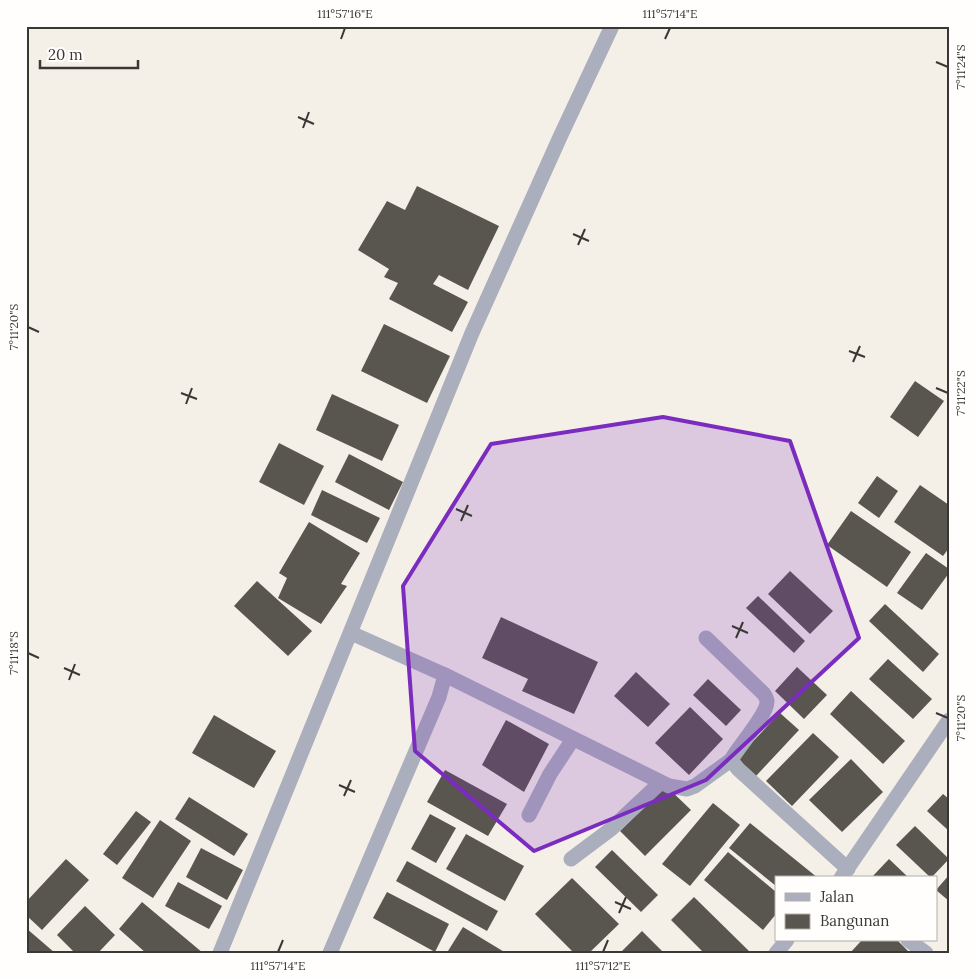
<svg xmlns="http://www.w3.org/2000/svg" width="975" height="979" font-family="Lora,serif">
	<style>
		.building { fill: #59564f }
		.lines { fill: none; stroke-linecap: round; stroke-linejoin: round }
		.street { stroke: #abaebc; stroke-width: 15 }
		.marked { fill: #7b2cbf; fill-opacity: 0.2; stroke: #7b2cbf; stroke-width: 4; stroke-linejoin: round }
		.ticks { fill: none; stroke: #3a3835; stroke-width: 2 }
		.neatline { fill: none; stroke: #3a3835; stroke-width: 2 }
		.ticks-label { font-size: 12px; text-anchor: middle; fill: #3a3835 }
	</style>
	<rect width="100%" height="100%" fill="#f4f0e8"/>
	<g class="building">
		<polygon points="417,186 499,226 468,290 439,275 433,284 468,302 452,332 389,299 398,283 384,277 389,269 358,250 387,201 405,210"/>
		<polygon points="384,324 450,356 427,403 361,371"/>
		<polygon points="915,381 944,401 918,437 890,417"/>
		<polygon points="332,394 399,425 382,461 316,430"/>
		<polygon points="279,443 324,466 304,505 259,482"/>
		<polygon points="349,454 403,482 389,510 335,482"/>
		<polygon points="877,476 898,491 879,518 858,503"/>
		<polygon points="920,485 949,505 949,548 943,556 894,522"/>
		<polygon points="322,490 380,518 367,543 311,515"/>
		<polygon points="851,511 911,552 887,587 827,545"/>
		<polygon points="309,522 360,553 341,584 347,586 321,624 278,598 287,578 279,573"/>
		<polygon points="926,553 949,569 949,573 922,610 897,593"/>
		<polygon points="790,571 833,611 810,634 768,594"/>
		<polygon points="257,581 312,631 288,656 234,606"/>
		<polygon points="758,596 805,641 794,653 746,608"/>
		<polygon points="885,604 939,654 923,672 869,621"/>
		<polygon points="501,617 598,662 574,714 522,691 528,679 482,658"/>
		<polygon points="888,659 932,699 913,719 869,679"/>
		<polygon points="797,667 827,695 804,719 775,691"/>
		<polygon points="636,672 670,704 648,727 614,696"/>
		<polygon points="708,679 741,710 726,726 693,695"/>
		<polygon points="851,691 905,741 883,764 830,714"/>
		<polygon points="690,707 723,739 689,775 655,743"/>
		<polygon points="780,713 799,730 756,776 737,758"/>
		<polygon points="214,715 276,751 254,788 192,753"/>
		<polygon points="506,720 549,744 524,792 482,765"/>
		<polygon points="813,733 839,757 792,806 766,781"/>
		<polygon points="851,759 883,792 842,832 809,800"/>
		<polygon points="445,770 507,804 488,836 427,802"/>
		<polygon points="666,786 691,810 645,856 620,831"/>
		<polygon points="943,794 949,799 949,831 927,811"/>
		<polygon points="189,797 248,834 234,856 175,819"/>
		<polygon points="713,803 740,825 690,886 662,864"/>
		<polygon points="136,811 151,822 117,865 103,854"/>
		<polygon points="430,814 456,828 436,863 411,849"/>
		<polygon points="160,820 191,841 153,898 122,878"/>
		<polygon points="750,823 818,878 776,878 776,886 729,848"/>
		<polygon points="915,826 949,859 931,878 896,845"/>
		<polygon points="466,834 524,866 505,901 446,869"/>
		<polygon points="201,848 243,870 227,900 186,877"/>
		<polygon points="612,850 658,895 641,912 595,867"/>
		<polygon points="728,852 776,892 776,914 763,930 704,880"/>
		<polygon points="66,859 89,880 42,930 26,915 26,902"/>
		<polygon points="889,859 909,878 871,878"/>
		<polygon points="407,861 498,911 487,931 396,881"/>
		<polygon points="949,875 949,901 936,890"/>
		<polygon points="572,878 619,924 589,953 574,953 535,914"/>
		<polygon points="178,882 222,906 209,929 165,906"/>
		<polygon points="387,892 449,924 435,952 373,918"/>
		<polygon points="694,897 751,953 704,953 671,920"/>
		<polygon points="142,902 203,953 146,953 119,929"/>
		<polygon points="85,906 115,935 98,953 75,953 57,935"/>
		<polygon points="463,927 506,953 448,951"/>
		<polygon points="26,928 55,953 26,953"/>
		<polygon points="642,931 664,953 620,953"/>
		<polygon points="862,940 897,940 910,953 850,953"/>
	</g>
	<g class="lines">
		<g class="street">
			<path d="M706,638L764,694C765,696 767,699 767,701C768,714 738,747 731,760L738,769L848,869"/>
			<polyline points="445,675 669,786 687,789 695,786 731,760"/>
			<polyline points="529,815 550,774 573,739"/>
			<polyline points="571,859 611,829 660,783"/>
			<polyline points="841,878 949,720"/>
			<polyline points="908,940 926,953"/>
			<polyline points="220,953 472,333 560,137 612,26"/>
			<polyline points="330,953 439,697 445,675 351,633"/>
			<polyline points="776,953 787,940"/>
		</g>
	</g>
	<path class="marked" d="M663,417L790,441L859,638L706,780L534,851L415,751L403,586L491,444Z"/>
	<path class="ticks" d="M341,39L345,28M665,39L670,28M936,62L948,67M298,117L314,124M303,128L309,112M573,234L589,241M578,245L585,229M28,327L39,332M849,351L865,357M853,362L860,346M936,388L948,393M181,393L197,399M186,404L192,388M456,509L472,516M461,521L468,505M732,626L748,633M736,638L743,622M28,653L39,658M64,668L80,675M69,680L75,664M936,713L948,718M339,785L355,792M344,796L351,780M615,902L631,909M619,913L626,897M278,952L283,940M603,952L608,940"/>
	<rect width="975" height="979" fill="none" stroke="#fffefc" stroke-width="55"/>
	<rect x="775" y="876" width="162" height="65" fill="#fffefc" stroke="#b0afac"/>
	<rect x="785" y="893" width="25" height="8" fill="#abaebc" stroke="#b0afac"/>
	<text x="820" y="902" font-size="15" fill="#3a3835">Jalan</text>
	<rect x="785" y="914" width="25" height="15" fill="#59564f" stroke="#b0afac"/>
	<text x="820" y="926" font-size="15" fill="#3a3835">Bangunan</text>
	<path d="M40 60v8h98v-8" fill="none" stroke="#3a3835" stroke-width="2.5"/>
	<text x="48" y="60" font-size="15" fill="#3a3835" stroke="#fffefc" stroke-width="4" paint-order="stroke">20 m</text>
	<rect x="28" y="28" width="920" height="924" class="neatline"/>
	<g class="ticks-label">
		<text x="345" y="18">111°57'16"E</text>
		<text x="670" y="18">111°57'14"E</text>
		<text transform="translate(961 67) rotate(-90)" y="4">7°11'24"S</text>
		<text transform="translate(14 327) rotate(-90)" y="4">7°11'20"S</text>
		<text transform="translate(961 393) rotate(-90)" y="4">7°11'22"S</text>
		<text transform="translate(14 653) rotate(-90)" y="4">7°11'18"S</text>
		<text transform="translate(961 718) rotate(-90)" y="4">7°11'20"S</text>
		<text x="278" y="970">111°57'14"E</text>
		<text x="603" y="970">111°57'12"E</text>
	</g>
</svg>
